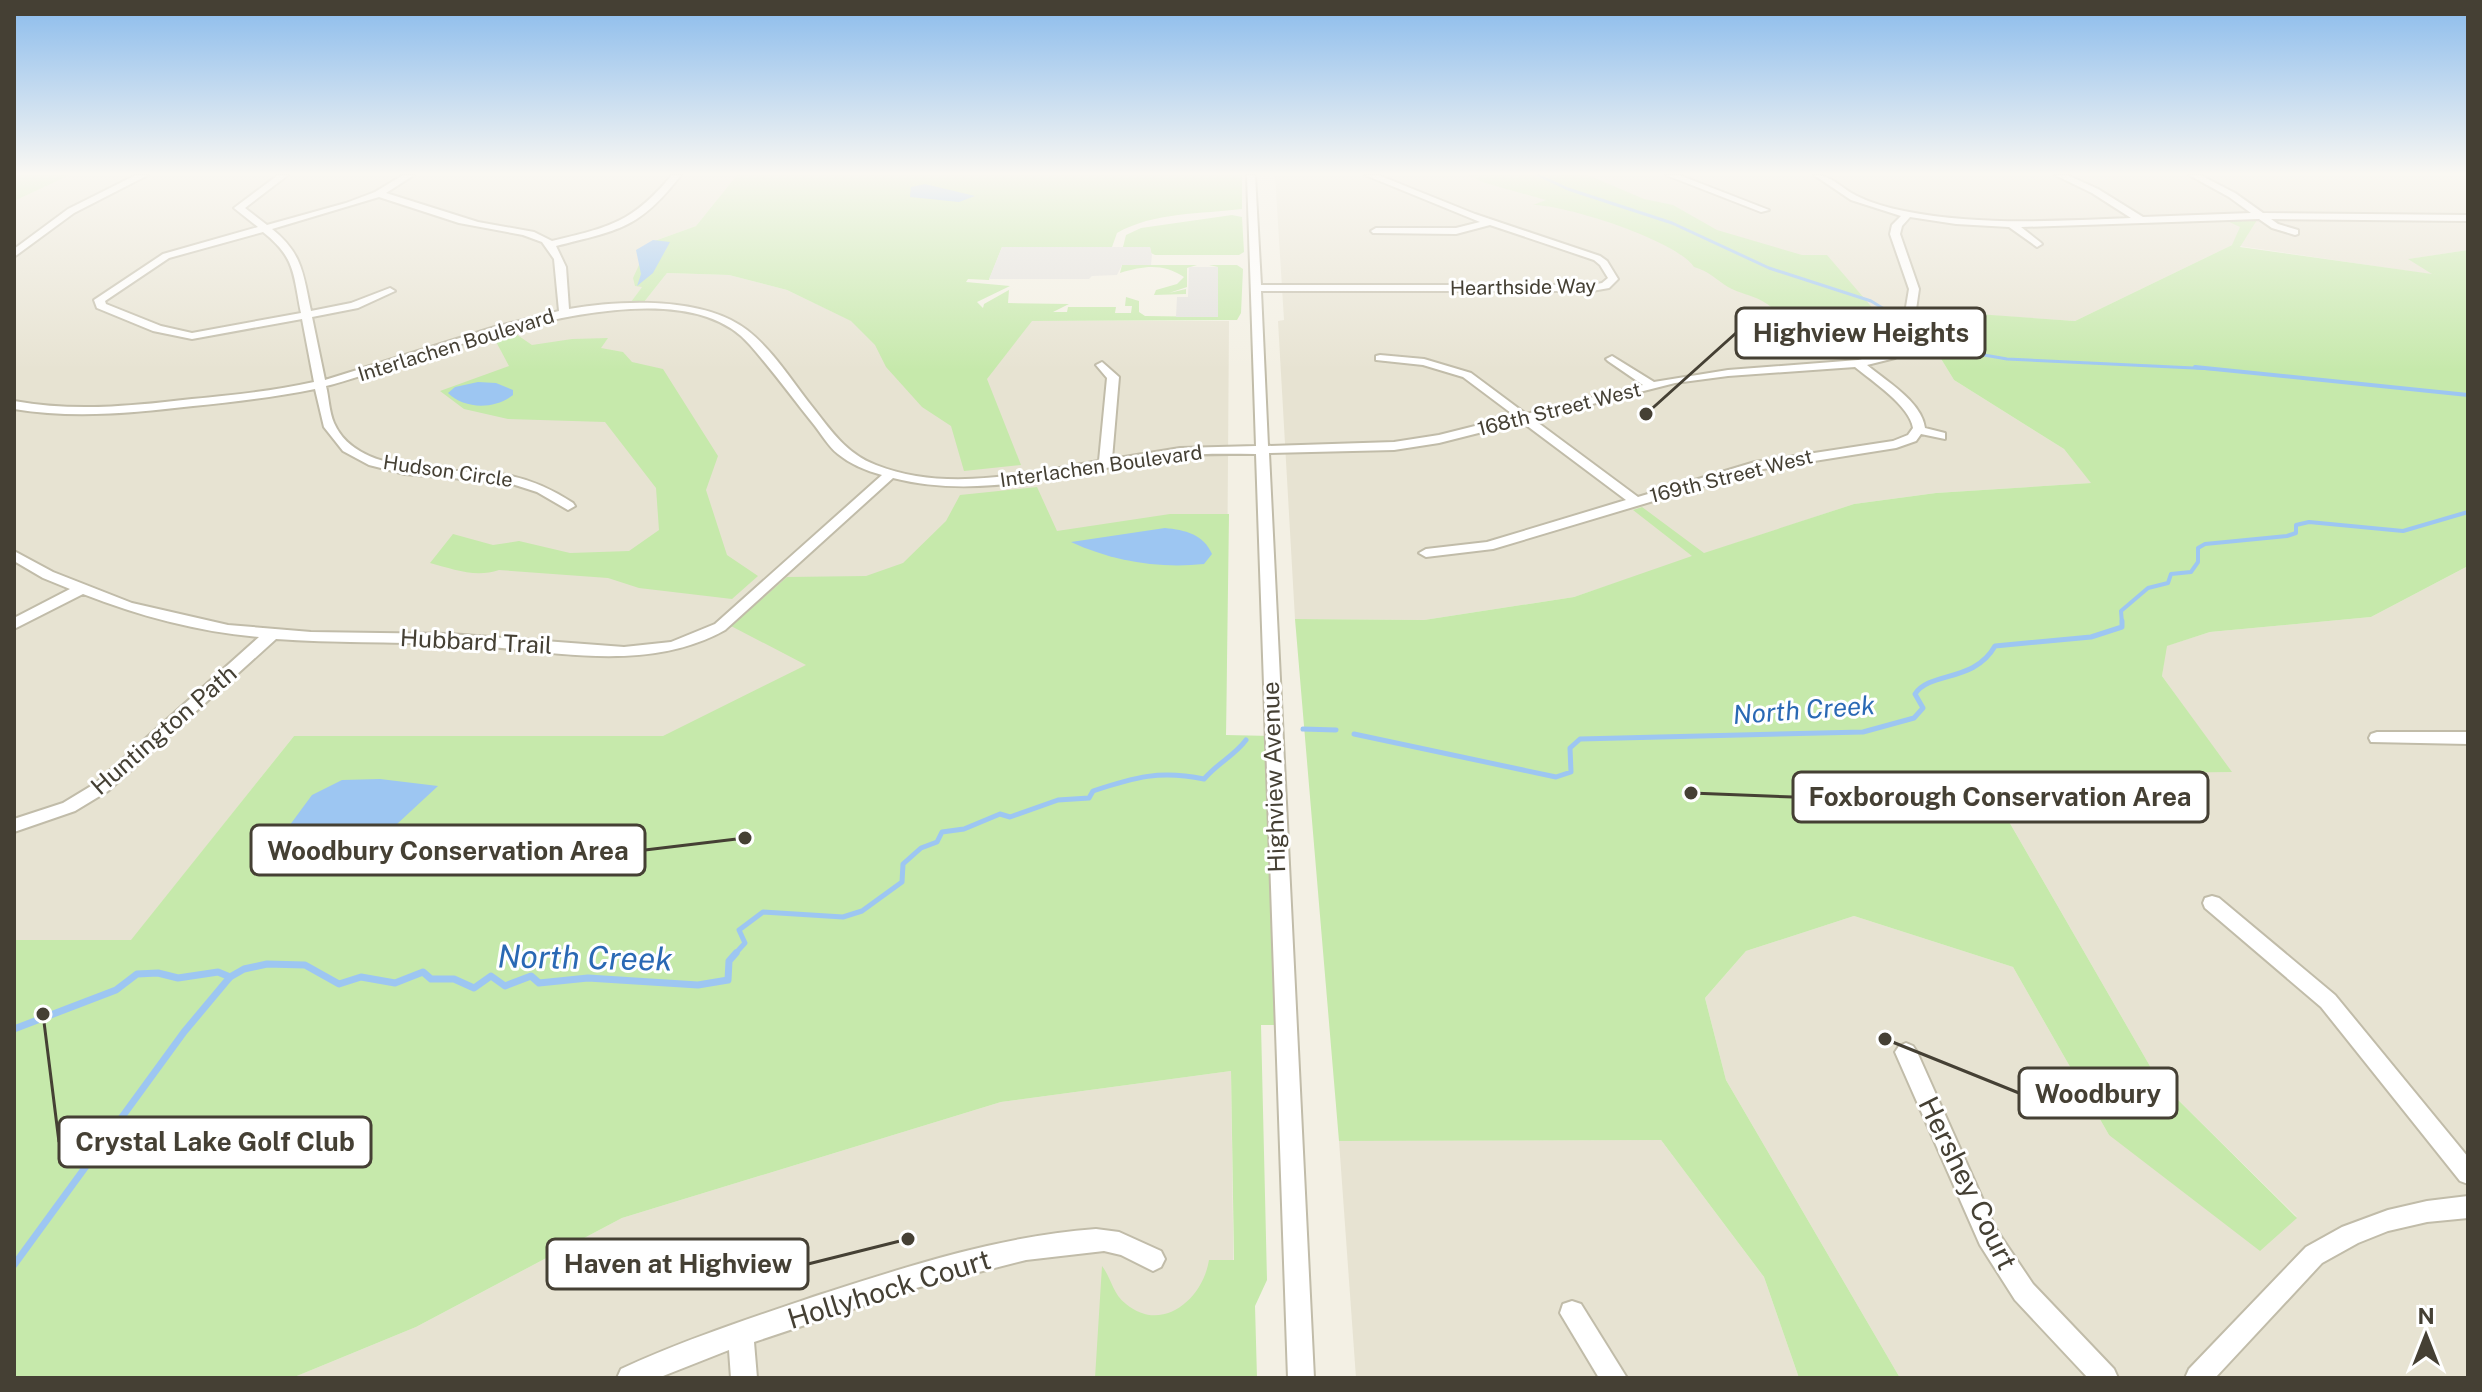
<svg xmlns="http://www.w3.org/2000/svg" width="2482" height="1392" font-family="'Public Sans',sans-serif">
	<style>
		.residential { fill: #e7e3d2 }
		.green { fill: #c6e9ab }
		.parking { fill: #e3e1dd }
		.water { fill: #9dc6f2 }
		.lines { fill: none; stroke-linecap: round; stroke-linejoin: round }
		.stream-far3 { stroke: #9dc6f2; stroke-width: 3 }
		.stream-far2 { stroke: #9dc6f2; stroke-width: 4 }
		.stream-far1 { stroke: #9dc6f2; stroke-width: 5 }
		.stream { stroke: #9dc6f2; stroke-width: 7 }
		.minor-casing { stroke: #c1bca9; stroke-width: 4 }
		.minor { fill: #fff; fill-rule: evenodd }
		.labels { text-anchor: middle; stroke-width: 6; stroke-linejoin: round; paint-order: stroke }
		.far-street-label { font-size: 20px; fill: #454034; stroke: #fff }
		.street-label { font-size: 24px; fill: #454034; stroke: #fff }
		.water-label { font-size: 26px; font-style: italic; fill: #2a69b4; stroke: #fff }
		.near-street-label { font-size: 28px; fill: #454034; stroke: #fff }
		.near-water-label { font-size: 32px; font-style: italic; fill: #2a69b4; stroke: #fff }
		.leader { fill: none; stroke: #454034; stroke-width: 3 }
		.callout-dot { fill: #454034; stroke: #fff; stroke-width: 3 }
		.callout { fill: #fff; stroke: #454034; stroke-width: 3 }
		.callout-label { font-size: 26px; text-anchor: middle; font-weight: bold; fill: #454034 }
	</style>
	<rect width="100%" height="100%" fill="#f3f0e4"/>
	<g class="residential">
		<polygon points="70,175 737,175 696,226 649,243 643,286 632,301 644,302 667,273 729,275 787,290 852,321 1229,321 1226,736 294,736 131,941 14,940 14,201"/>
		<polygon points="1275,175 2468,175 2468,250 2409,259 2435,275 2232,245 2075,321 1920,311 1935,349 1954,380 2064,449 2092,483 1936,493 1854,504 1574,597 1424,620 1295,619 1278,321 1284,320"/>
		<polygon points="2468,566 2468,1378 1900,1378 1726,1080 1705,998 1746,951 1854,916 2013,967 2109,1135 2297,1217 2158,1080 2004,813 2144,772 2231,772 2162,676 2166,646 2210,632 2371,617"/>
		<polygon points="1231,1071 1235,1378 292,1378 416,1327 622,1218 1001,1102"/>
		<polygon points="1661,1140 1764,1277 1799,1378 1356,1378 1339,1141"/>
	</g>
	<g class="green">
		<polygon points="14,175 70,175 14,201"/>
		<path d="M737,175H1242V209C1202,214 1153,212 1117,233L1112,247H1002L989,280L968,279L966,282L1010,286L977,302L983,308L984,304L1016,286L1009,290L1008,303L1069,304L1053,312H1067L1068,307H1116L1115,313H1131L1132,306H1125L1126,297L1139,301V312L1145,316L1217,317L1218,267L1209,265H1237L1243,269L1241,313L1237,320L1032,321L987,379L1021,465L964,471L951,426L922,407L886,367L875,345L851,321L787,290L729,275L667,273L644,302H631L642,287L635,286L633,278L649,243L696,226Z"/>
		<path d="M1468,175H1588L1644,199L1673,205L1717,230L1802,255H1827L1882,319L1770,320L1775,310C1756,294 1747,297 1728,287C1715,279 1709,271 1694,267C1676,240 1566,205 1533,205L1546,200L1485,183Z"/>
		<polygon points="1232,215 1242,217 1244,252 1239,255 1155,255 1151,253 1150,247 1123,247 1126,235 1141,228"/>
		<polygon points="2225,220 2257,220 2240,247 2432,274 2408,259 2468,250 2468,566 2371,617 2210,632 2167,646 2162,676 2232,772 2142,773 2004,813 2158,1080 2297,1218 2260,1251 2109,1135 2013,967 1854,916 1746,951 1705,998 1726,1080 1900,1378 1799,1378 1764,1277 1661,1140 1339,1141 1295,619 1424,620 1574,597 1692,556 1633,510 1642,507 1704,553 1854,504 1936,493 2091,483 2064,449 1954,380 1935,349 1915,345 1920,310 2075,321 2232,245 2240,227"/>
		<path d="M1122,265H1197L1187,268V287L1169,293L1186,289V294L1154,295L1156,290L1177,284L1184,277C1164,264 1146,265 1120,273Z"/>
		<path d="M510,330L532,345L572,339L608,338L601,348L623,352L632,362L663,369L718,456L706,490L727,555L758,576L732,599L639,588L608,578L499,570C475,578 453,569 430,563L453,534L493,545L519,541L570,553L629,551L659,530L656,488L605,422L508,419L464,409L440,391L509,366L493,336Z"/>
		<path d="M1037,487L1057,531L1170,514H1229L1226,735L1273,736L1285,1025H1261L1267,1280L1255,1306L1257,1378H1095L1102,1266C1112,1279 1112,1293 1126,1304C1162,1334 1203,1299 1209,1260H1234L1231,1071L1001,1102L622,1218L416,1327L292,1378H14V940H131L294,736H663L806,665L731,626L787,577L866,576L903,563L946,521L960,495Z"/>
	</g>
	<g class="parking">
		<polygon points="1002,247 1150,247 1152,255 1151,265 1122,265 1117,275 1092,276 1089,279 989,279"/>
		<polygon points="1189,267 1218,267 1218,317 1176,317 1177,297 1188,297"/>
	</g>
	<g class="water">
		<polygon points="925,184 975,196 959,202 910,197 911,187"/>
		<polygon points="653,240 670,242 653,273 637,286 641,274 636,250"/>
		<path d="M478,382L496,383L513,390V395C494,410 464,409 448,393L455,387Z"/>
		<path d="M1165,528C1185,530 1203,534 1212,554L1204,564C1159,569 1112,561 1071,542Z"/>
		<polygon points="380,779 438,786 397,824 339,849 303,870 276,874 274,852 284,833 312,795 342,780"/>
	</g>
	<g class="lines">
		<g class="stream-far3">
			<polyline points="1538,175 1568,189 1672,223 1769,268 1871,301 1907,323"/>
			<polyline points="1916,329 1967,352 2007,359 2215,369"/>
		</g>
		<g class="stream-far2">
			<polyline points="2195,367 2468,395"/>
			<polyline points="2122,623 2121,611 2148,588 2168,583 2171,574 2191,572 2198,562 2198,548 2205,544 2287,536 2296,533 2296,525 2309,522 2403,531 2468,512"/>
		</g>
		<g class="stream-far1">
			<polyline points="1303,729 1336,730"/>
			<path d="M1354,734L1556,777L1571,772L1570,748L1580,739L1863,732L1914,718L1923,708L1915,694C1930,671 1974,683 1995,646L2091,637L2122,627V621"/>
			<path d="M734,955L745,943L739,930L763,912L843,917L862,911L902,882L903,864L921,848L937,842L942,832L964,829L1000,814L1010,817L1058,800L1089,798L1093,791C1135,777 1160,770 1204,779C1219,762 1234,756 1246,740"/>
		</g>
		<g class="stream">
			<polyline points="14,1029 116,990 137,974 158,973 178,978 218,972 230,977"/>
			<polyline points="14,1265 184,1032 230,977 244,969 267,964 305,965 339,984 361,977 395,983 423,972 431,979 454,979 474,988 491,976 505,986 531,976 539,983 588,978 698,985 728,980 729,961 736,953"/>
		</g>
		<defs>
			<g id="minor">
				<polygon points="136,175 148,175 74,213 14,257 14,249 68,209"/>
				<path d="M278,175H288L245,208L267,225L346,203L375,192L403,175H414L386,193L478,222L534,232L552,241C610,227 632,223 672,175H681C639,229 619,230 556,246L566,267L569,309C621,300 703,296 747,330C773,350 793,383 814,409C832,432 847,454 876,465C946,493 1027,473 1099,461L1107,378L1096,365L1102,362L1119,377L1112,459L1180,448L1256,446L1247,175H1255L1261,285H1592L1602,283L1608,278L1600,265L1594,260L1490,225L1456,234L1373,233L1371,231L1376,228H1456L1480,222L1365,175H1378L1475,214L1600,256L1607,261L1618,279L1609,288L1592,291H1261L1268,446L1394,442L1439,435L1515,416L1463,377L1423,365L1376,360V356L1380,355L1424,359L1471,373L1526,414L1643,385L1608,361L1606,359L1612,356L1654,382L1728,370L1858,360L1887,353L1900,343L1909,289L1890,234L1892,225L1901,216L1851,200L1814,175C1832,175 1842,189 1857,196C1871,203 1889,208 1904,211C1978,226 2056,221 2131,218L2092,193L2055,175H2067L2098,189L2143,217L2251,213L2229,197L2189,175H2200L2235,193L2263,213L2468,215V221L2271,219L2278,224L2298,230V234L2295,235L2272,228L2259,219L2021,227L2040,242L2042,244L2037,247L2009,227L1956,224L1910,217L1902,226L1900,234L1919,289L1911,344L1895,358L1867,365C1886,381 1922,402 1925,428L1945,433V439L1921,434L1916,441L1896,448L1757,470L1493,549L1426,557L1419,553L1426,549L1487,542L1626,500L1522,422L1439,443L1394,450L1269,453L1314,1378H1288L1256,454C1230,454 1203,453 1177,456C1084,468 986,502 893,478L725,630C641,677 539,647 448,644C390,642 333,643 276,639L108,791L75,811L14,832V819L63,803L96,783L259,637C199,632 139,616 83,594L14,629V618L70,589L43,578L14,561V551L53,572L132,603L228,625L311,632L450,634L624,647L671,642L715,624L882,475C867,471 850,464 838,454C829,447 822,435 815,426C793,399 773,371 750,345C672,253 423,361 326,386C329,398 329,412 334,423C359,480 460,466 511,476C534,481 553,490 573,503L575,506L568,510L537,492L509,483L405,474L369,465L343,451L324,427L315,389C275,397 234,402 193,406C133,413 74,419 14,409V401C74,412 132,406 192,399C233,395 274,391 314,382L302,319L192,339L153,331L97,308L94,300L163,254L258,227L234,208ZM379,197L459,223L523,235L542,242L554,259L559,311L495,327L325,380L312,317L358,308L395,291L390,288L351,303L311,311C303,274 303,254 272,229ZM263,232C296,258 293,274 301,313L192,333L161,326L106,304L105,301L169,258ZM1855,367C1872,381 1910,406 1913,428L1908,435L1893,441L1755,462L1638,497L1533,419L1675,383L1728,376Z"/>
				<polygon points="1666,175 1679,175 1769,210 1761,212"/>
				<polygon points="2377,732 2468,732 2468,744 2371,742 2369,738 2371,734"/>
				<polygon points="2212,896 2219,898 2335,995 2468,1157 2468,1184 2460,1181 2321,1007 2205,908 2203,903 2205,898"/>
				<polygon points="1906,1043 1913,1046 1917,1052 1996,1229 2033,1284 2114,1369 2118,1378 2088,1378 2015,1300 1980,1245 1895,1052 1899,1046"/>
				<polygon points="2468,1196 2468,1218 2427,1222 2388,1231 2358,1243 2322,1263 2215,1378 2185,1378 2189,1369 2306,1247 2342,1227 2388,1210 2427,1201"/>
				<path d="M1096,1229L1119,1232L1161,1251L1165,1259L1161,1267L1153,1271L1121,1255L1104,1251L1026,1260L916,1288L754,1342L757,1378H731L729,1350L658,1378H617L621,1369C686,1339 754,1317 822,1294C912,1265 1001,1236 1096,1229Z"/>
				<polygon points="1572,1301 1581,1304 1627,1378 1599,1378 1560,1313 1563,1304"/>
			</g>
		</defs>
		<use href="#minor" class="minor-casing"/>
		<use href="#minor" class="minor"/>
	</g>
	<linearGradient id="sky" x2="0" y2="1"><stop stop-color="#8abbec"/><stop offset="0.47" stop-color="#faf8f3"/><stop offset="1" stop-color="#faf8f3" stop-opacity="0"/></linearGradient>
	<rect width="2482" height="370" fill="url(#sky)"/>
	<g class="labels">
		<g class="far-street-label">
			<text transform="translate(1523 287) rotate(-1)" y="7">Hearthside Way</text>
			<text transform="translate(456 345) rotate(-17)" y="7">Interlachen Boulevard</text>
			<text transform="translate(1559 409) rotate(-14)" y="7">168th Street West</text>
			<text transform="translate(1101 466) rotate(-8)" y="7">Interlachen Boulevard</text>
			<text transform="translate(448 471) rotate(8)" y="7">Hudson Circle</text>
			<text transform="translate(1731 476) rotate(-14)" y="7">169th Street West</text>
		</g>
		<g class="street-label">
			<text transform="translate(476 642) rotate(3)" y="8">Hubbard Trail</text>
			<text transform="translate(164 730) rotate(-41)" y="8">Huntington Path</text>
			<text transform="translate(1274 777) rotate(-92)" y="8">Highview Avenue</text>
		</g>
		<g class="water-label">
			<text transform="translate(1804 710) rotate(-4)" y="9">North Creek</text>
		</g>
		<g class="near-street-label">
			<text transform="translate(1968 1183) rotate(64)" y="10">Hershey Court</text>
			<text transform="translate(889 1289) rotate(-17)" y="10">Hollyhock Court</text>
		</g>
		<g class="near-water-label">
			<text transform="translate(585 958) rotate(1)" y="11">North Creek</text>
		</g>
	</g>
	<path class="leader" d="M1646 414L1736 333M1691 793L1793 797M745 838L645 850M1885 1039L2019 1093M43 1014L59 1142M908 1239L808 1264"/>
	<g class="callout-dot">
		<circle cx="1646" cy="414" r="8"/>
		<circle cx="1691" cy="793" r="8"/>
		<circle cx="745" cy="838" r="8"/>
		<circle cx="1885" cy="1039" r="8"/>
		<circle cx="43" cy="1014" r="8"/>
		<circle cx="908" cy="1239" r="8"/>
	</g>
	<g class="callout">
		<rect x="1736" y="308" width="249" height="50" rx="8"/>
		<rect x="1793" y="772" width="415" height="50" rx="8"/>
		<rect x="251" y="825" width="394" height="50" rx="8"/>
		<rect x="2019" y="1068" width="158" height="50" rx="8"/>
		<rect x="59" y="1117" width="312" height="50" rx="8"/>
		<rect x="547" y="1239" width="261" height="50" rx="8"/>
	</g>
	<g class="callout-label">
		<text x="1861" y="342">Highview Heights</text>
		<text x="2000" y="806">Foxborough Conservation Area</text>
		<text x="448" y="860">Woodbury Conservation Area</text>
		<text x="2098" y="1103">Woodbury</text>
		<text x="215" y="1151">Crystal Lake Golf Club</text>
		<text x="678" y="1273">Haven at Highview</text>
	</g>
	<rect width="2482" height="1392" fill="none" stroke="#454034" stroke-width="32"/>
	<g transform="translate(2426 1336)" stroke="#ffffff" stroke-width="6" paint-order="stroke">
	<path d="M0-6L14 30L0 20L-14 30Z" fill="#454034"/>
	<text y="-12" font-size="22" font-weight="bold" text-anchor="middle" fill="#454034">N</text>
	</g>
</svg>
